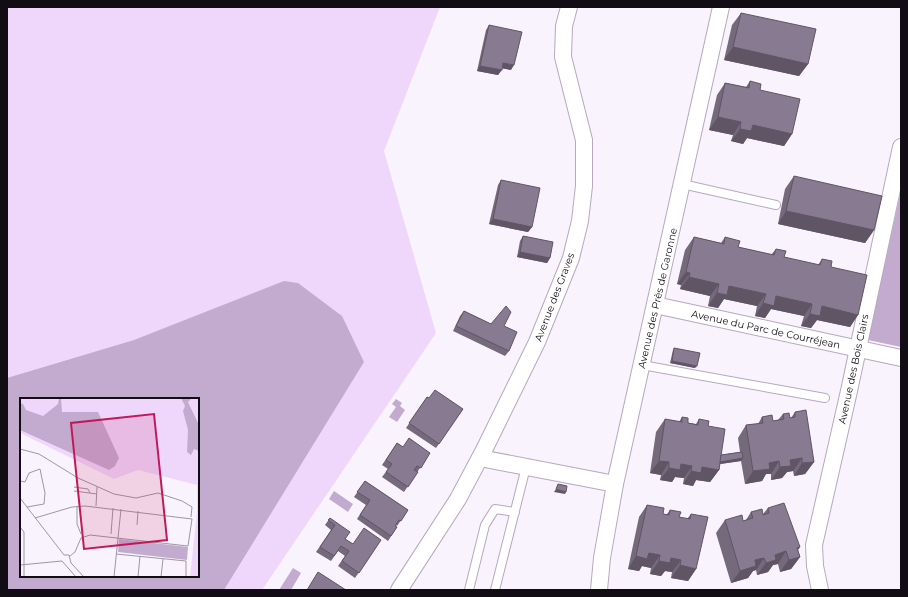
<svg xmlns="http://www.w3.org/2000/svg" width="908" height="597" font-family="Montserrat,sans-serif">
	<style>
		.green { fill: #efd7fc; fill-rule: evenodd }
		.water { fill: #c3abd0; fill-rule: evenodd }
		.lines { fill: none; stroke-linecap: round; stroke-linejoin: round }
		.service-casing { stroke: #b6a8be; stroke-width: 10 }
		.minor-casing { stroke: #b6a8be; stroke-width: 18 }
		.service { stroke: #fff; stroke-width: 8 }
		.minor { stroke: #fff; stroke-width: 16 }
		.wall { fill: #75697c }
		.shaded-wall { fill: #5f5565 }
		.building { fill: #887a90; stroke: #5f5565 }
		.labels { text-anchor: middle; stroke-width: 3; stroke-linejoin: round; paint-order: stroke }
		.street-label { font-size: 10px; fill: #120d15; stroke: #fff }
		.inset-road { fill: none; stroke: #9d97a0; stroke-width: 1 }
		.view { fill: #c2185b; fill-opacity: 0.15; stroke: #c2185b; stroke-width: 2 }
		.inset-edge { fill: none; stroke: #120d15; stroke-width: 2 }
	</style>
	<rect width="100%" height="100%" fill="#f9f3fd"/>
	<path class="green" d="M7,7H440L384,151L436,333L262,590H7ZM21,399H198V576H21Z"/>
	<g class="water">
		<polygon points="901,190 901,347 868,340"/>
		<path d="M284,281L298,283L342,316L364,362L224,590H7V378L134,340ZM21,399H198V576H21Z"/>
		<polygon points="396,399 402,403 400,406 405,410 397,422 389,417 396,407 392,404"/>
		<polygon points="334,491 353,504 348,512 329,499"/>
		<polygon points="293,568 301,573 291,590 279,590"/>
	</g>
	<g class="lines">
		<defs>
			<g id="service">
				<polyline points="682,184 776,205"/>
				<polyline points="642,365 825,398"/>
				<polyline points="469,590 485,525 495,509 515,512"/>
				<polyline points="495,590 526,467"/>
			</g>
			<g id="minor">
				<polyline points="655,305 901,358"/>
				<polyline points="480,458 615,484"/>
				<polyline points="399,590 458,499 484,450 537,342 571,258 580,221 584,186 584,140 563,57 564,26 569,7"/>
				<polyline points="599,590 602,558 615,484 721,7"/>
				<polyline points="820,590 815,566 814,545 849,391 901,147"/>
			</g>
		</defs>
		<use href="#service" class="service-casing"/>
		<use href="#minor" class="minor-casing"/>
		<use href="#service" class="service"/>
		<use href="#minor" class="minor"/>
	</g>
	<g class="wall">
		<polygon points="741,13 808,64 799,76 724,60 732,25"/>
		<polygon points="489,25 511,70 502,68 498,75 477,71 486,30"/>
		<polygon points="750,81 760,90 792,134 784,146 747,138 743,144 731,141 733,135 709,130 717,95 725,83 746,87"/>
		<polygon points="794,176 874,230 865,243 778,224 785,189"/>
		<polygon points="501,180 532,227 528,232 489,224 498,185"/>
		<polygon points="523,236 550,258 547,263 517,257 520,241"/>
		<polygon points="694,237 721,243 725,237 738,247 771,255 776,249 784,257 818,265 822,259 831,267 858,315 850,327 817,320 811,328 801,326 804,316 771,309 765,318 755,316 757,306 724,299 718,308 708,306 710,296 680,289 681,285 677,284 685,250"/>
		<polygon points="464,311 491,324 509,351 505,356 453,331 460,316"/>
		<polygon points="674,348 695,368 670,363 673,350"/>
		<polygon points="427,397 429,398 463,409 436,448 406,428"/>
		<polygon points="795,412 814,462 805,474 794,476 793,471 787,472 782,478 771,480 771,474 766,474 762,481 745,484 741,461 720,464 719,470 710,482 696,480 693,486 683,484 684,478 675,477 672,482 660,480 661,475 650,473 656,432 665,419 679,422 682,417 688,423 696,424 699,419 708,426 721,455 740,452 738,438 746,425 758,424 762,417 773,421 778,420 783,414 790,418 791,418"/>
		<polygon points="397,443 403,447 430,453 404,492 382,477 388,469 382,465"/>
		<polygon points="365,481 408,510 397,526 396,525 395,526 397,527 388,541 357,519 366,505 354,497"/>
		<polygon points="647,505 663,514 667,514 670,510 679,517 687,519 691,514 696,569 688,581 671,578 672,572 665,571 661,576 650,574 651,568 642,566 639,571 628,569 639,517"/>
		<polygon points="768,508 800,547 798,550 800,557 791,569 780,572 778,564 773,565 768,572 757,575 756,570 753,571 748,578 731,583 716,533 725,520 743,521 746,520 751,512 763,514"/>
		<polygon points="330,518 345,539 353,544 381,540 355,578 338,566 345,556 338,551 331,561 316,552 331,530 325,525"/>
	</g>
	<g class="shaded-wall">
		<polygon points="733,47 808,64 799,76 724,60"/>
		<polygon points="503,63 514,65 511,70 500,68"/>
		<polygon points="480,66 502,70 498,75 477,71"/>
		<polygon points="718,117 741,122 733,135 709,130"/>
		<polygon points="753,125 792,134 784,146 747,138 743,144 731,141 740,129"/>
		<polygon points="786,211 874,230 865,243 778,224"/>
		<polygon points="493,219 532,227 528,232 489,224"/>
		<polygon points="520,252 550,258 547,263 517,257"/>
		<polygon points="686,272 690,273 681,285 677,284"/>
		<polygon points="689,277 719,284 710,296 680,289"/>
		<polygon points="729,286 766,294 757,306 724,299 718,308 708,306 717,293"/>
		<polygon points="776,296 812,304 804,316 771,309 765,318 755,316 763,303"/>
		<polygon points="822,306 858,315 850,327 817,320 811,328 801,326 810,314"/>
		<polygon points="672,361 697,366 695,368 670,363"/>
		<polygon points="743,458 741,461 713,465 715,462"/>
		<polygon points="802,458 793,471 787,472 782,478 771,480 780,467 790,460"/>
		<polygon points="659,461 669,462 661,475 650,473"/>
		<polygon points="779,461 771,474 766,474 762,481 745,484 753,471 769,463"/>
		<polygon points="814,462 805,474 794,476 802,463"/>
		<polygon points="681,464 692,466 684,478 675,477 672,482 660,480 669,468"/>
		<polygon points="702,467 719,470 710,482 696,480 693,486 683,484 691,471"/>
		<polygon points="556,489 566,492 565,494 554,492"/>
		<polygon points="800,547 791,559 800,557 791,569 780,572 797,548"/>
		<polygon points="786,551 778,564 773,565 768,572 757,575 766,563 775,555"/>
		<polygon points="649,553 660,555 651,568 642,566 639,571 628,569 636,556"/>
		<polygon points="671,558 681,560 672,572 665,571 661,576 650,574 659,561"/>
		<polygon points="764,558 756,570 753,571 748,578 731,583 740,571 755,560"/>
		<polygon points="680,565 696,569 688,581 671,578"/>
	</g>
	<g class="building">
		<polygon points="741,13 816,29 808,64 733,47"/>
		<polygon points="489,25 522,32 514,65 503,63 502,70 480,66"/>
		<polygon points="750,81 761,84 760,90 800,99 792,134 753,125 751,131 740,129 741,122 718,117 725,83 749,88"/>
		<polygon points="794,176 882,196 874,230 786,211"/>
		<polygon points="501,180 540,188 532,227 493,219"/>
		<polygon points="523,236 553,242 550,258 520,252"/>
		<polygon points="694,237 724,244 725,237 740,241 738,247 774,255 776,249 786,251 784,257 820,265 822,259 832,261 831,267 867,275 858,315 822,306 820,316 810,314 812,304 776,296 774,306 763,303 766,294 729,286 727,295 717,293 719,284 689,277 690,273 686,272"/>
		<polygon points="506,306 511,312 504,326 517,332 509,351 456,326 464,311 491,324"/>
		<polygon points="674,348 700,353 697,366 672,361"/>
		<polygon points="435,390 463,409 439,444 409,423 427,397 429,398"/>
		<polygon points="806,410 814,462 802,463 802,458 790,460 791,466 780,467 779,461 769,463 770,469 753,471 746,425 763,423 762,417 772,415 773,421 784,419 783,414 789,413 790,418 795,417 795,412"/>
		<polygon points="682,417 688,418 688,423 698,425 699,419 709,421 708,426 725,429 719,470 702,467 701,473 691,471 692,466 681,464 680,470 669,468 669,462 659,461 665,419 682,422"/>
		<polygon points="409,438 430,453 421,468 417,466 414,470 418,472 408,487 386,472 392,464 386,460 397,443 403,447"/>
		<polygon points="742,452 743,458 720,462 721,455"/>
		<polygon points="365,481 408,510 401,521 399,520 395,526 397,527 391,536 360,515 370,500 357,492"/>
		<polygon points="558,484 567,486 566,492 556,489"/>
		<polygon points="784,503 800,547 797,548 800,557 789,560 786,551 775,555 776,560 766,563 764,558 755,560 756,566 740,571 725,520 742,515 743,521 753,518 751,512 762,509 763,515 769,513 768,508"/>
		<polygon points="647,505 664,508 663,514 669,515 670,510 681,512 679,517 690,519 691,514 708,517 696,569 680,565 681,560 671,558 670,563 659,561 660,555 649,553 647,559 636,556"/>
		<polygon points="330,518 350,532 345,539 353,544 364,528 381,540 359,573 342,561 349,551 341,546 334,556 320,547 335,525 328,520"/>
		<polygon points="318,572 346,590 307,590"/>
	</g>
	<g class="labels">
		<g class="street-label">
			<text transform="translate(554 297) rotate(-69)" y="4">Avenue des Graves</text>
			<text transform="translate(657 298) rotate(-77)" y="4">Avenue des Près de Garonne</text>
			<text transform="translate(766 329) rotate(12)" y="4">Avenue du Parc de Courréjean</text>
			<text transform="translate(853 369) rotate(-78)" y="4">Avenue des Bois Clairs</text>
		</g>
	</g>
	<g transform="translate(20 398)">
		<rect width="179" height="179" fill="#f9f3fd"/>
		<path d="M0,0H179V179H170L177,114V87L118,72L94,81L0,35Z" fill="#efd7fc"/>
		<path d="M39,0H41L42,14H78L99,60L95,68L89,72L0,32V5L3,6L6,12L23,18L38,6ZM161,0H172L168,4L179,27V53L174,51L171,57L167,54L168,32L163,13L165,8ZM99,141L168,149L167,162L98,154Z" fill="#c3abd0"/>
		<path class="inset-road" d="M0,51L19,56L58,80L94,96L116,100L138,95L162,103L172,109L171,119M0,83L5,84L9,75L20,71L25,95L24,106L7,109M54,89L68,91L70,95M54,93L77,96M0,100L44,157H49L51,165L64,179M57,108V126L61,136M76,108L77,89M15,120L52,109L65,108L172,121L168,148L70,137L61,140L55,154L50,158M117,127L118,113M0,129L4,134V179M91,136L93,110M96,156L166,163V179M42,163L56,179M0,167L42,163M94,179L101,111M118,179L120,158M141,179L143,161"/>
		<path class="view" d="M134,16L147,142L64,151L51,25Z"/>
		<rect width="179" height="179" class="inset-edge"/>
	</g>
	<rect width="908" height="597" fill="none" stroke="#120d15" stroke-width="16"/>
</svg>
